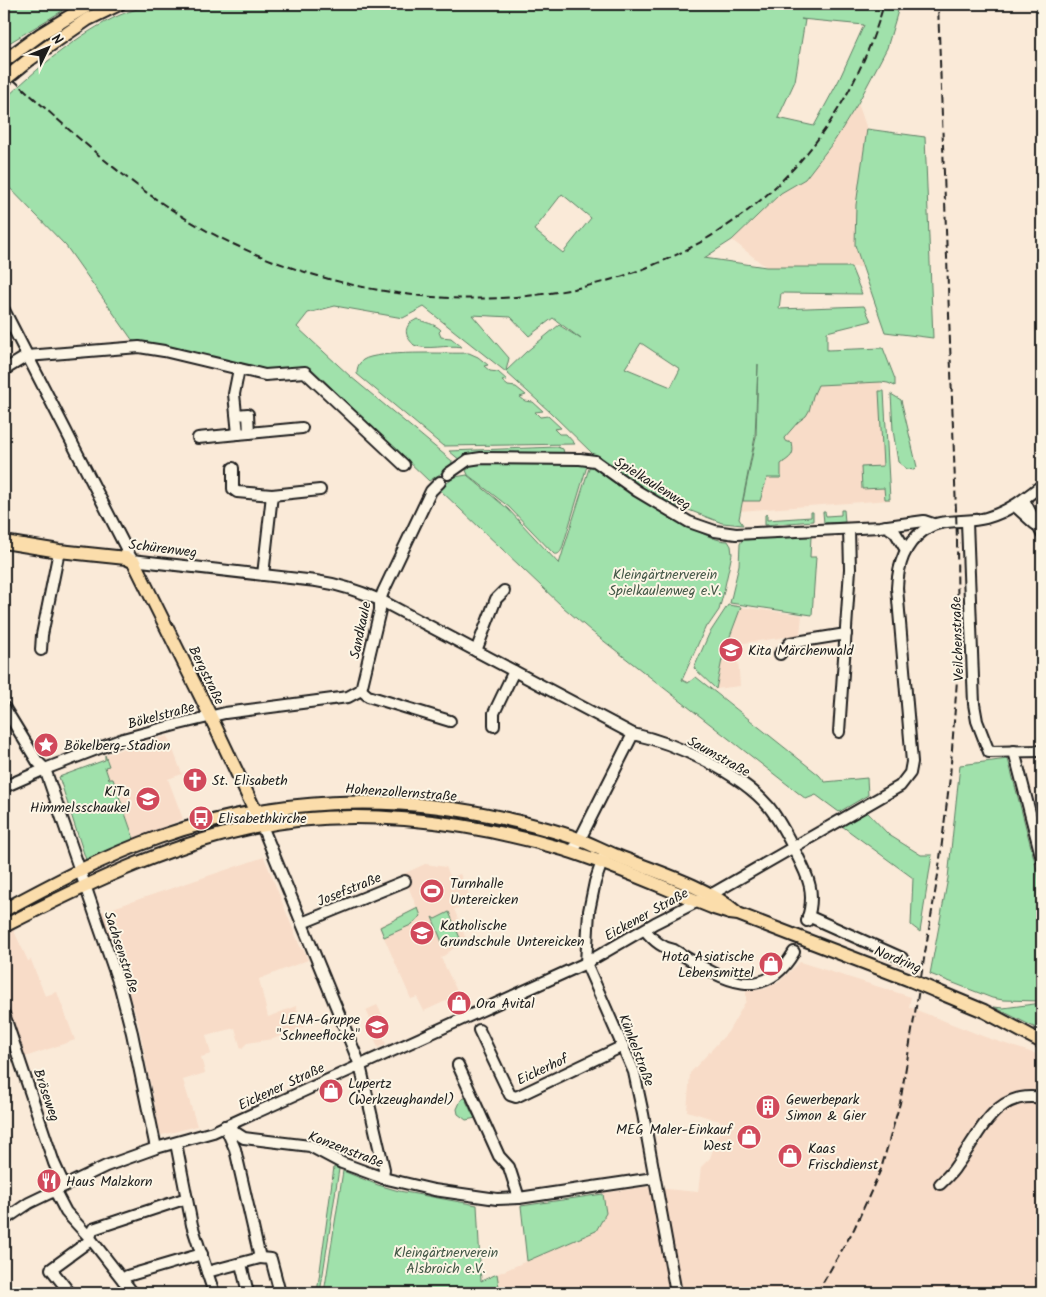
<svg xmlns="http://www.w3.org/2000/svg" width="1046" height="1297" font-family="Kalam,sans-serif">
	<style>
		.built { fill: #f8dcc8 }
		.green { fill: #a0e1ab; stroke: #5e7e64; fill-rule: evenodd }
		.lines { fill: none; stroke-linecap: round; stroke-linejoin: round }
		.minor-casing { stroke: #1c1c1c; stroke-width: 14 }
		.major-casing { stroke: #1c1c1c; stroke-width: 16 }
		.minor { stroke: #fcf5e5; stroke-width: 10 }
		.major { stroke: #fbddab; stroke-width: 12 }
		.rail { stroke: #1c1c1c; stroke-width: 2; stroke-dasharray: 8 4; stroke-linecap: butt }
		.major-bridge-casing { stroke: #1c1c1c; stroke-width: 16; stroke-linecap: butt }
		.major-bridge { stroke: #fbddab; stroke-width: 12 }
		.labels { text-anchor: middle; stroke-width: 4; stroke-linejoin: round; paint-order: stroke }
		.street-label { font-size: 14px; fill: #1c1c1c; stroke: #fcf5e5 }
		.park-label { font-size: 14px; fill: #445747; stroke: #fcf5e5 }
		.poi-label { font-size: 14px; fill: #1c1c1c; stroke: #fcf5e5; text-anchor: start }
	</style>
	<rect width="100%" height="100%" fill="#faead8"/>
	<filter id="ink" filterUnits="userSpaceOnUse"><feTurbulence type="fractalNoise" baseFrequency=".02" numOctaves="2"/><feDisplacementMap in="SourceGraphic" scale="10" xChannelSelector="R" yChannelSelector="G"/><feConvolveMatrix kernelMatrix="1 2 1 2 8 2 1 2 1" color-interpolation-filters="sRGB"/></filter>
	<g filter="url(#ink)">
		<g class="built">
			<polygon points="858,103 867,129 856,205 855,245 862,267 766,267 732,240 781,193 805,179 835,140"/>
			<polygon points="767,380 881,381 890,500 740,511"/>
			<polygon points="741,607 802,615 800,635 737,644 740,686 716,689 723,655"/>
			<polygon points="168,736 182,774 168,779 183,819 134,839 113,780 109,779 105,767 109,766 105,755 137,744"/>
			<polygon points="264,857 301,949 303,949 308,960 259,979 268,1017 296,1006 304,1027 273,1039 247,1043 241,1049 235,1028 206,1035 211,1054 201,1057 205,1073 183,1080 197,1126 162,1135 160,1133 138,1021 101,912"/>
			<polygon points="425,864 446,867 451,878 460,874 474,905 454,909 466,939 441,958 459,995 424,1011 417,997 411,999 379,926 417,908 403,874"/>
			<polygon points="13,929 28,961 31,960 45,996 57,992 75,1040 25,1057 16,1031 4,1035 4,934"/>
			<polygon points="800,962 911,997 909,1007 985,1037 1042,1056 1042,1293 500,1293 497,1274 596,1231 606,1213 603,1193 644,1187 698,1192 701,1167 710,1158 723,1122 687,1111 690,1073 728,1032 746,1001 746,991 764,989 779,982"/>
			<polygon points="377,1005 383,1016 379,1018 387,1033 382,1035 386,1044 378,1048 369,1023 371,1021 366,1010"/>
		</g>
		<g class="green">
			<polygon points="4,4 58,4 62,11 4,46"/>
			<path d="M157,4H900L887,48L858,103L835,140L805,179L781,193L732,240L704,258L766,267H851L862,294L781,293L779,309L864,306L871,321L827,332V350L883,348L895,379V386L888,383L881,382L818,385L813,396L809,411L806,416L798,422L784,438L785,441L792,443C795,456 790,457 781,464V478H767L760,501H743L756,437L758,364L755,437L739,519L743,525L722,523L681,507L668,504L629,481L593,454L550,412L506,372L424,307L403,318L335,306L308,313L297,327L351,377L452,461L451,467L429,481L311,368L270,372L133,341L66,246L4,182V100C35,70 79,33 120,15C131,10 145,7 157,4ZM801,19L864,25L839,80L814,126L778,118L795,81L805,20ZM562,194L591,218L563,253L534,230ZM472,315L511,317L529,336L553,318L581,339L559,325L526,352L506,371L509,358ZM641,343L680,369L671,387L625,368Z"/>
			<polygon points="867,129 925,137 933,338 885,332 855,245 856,205"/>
			<path d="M417,319C425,323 434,323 441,330L439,332L441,337L451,338L462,347C447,344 427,351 414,345C407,338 403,331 410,323Z"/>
			<path d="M469,353L478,357L488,365L484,366L490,371L498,372L507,380L502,381L508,386L516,387L526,395L520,397L525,401L533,402L543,411L535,412L540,417L548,416L561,428L554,429L559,434H566L575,444L443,446L357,374C357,368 358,364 363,360C378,350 448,354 469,353Z"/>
			<polygon points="879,391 884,391 890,499 885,499 884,488 862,489 861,467 883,466"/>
			<polygon points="891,394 901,400 917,467 914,470 907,469 898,462 893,430"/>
			<polygon points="557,447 563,449 564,453 576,453 577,455 461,461 449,451"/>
			<path d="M575,461L586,465L587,466L562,549C560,553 558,555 554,554L509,507L468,475L466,470L470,468L463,466L469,463Z"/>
			<path d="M590,465L693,529C704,534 716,541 728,541L731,546L732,554L723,595L719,610L708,626H706L682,680L688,683L696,677L819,775L825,782L867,778L868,795L839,812L816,795L806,799L591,631L563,607L439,489L455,477L467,475L508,509L559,564Z"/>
			<polygon points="841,510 844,510 845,522 824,523 823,512 825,512 826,516 841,515"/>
			<polygon points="811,512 813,512 813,521 765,525 765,515 767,514 767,520 811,517"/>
			<polygon points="811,536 810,557 816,557 812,615 730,603 739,565 740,544 742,540"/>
			<polygon points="728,605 741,607 723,655 716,689 694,668 709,634"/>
			<polygon points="105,755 109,766 105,767 109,779 113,779 134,839 86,860 59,777 105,760"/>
			<polygon points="1008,759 1042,889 1042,1000 1040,1001 1003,1000 992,998 930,974 948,878 960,765"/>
			<polygon points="867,812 889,835 921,855 932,855 920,932 911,925 913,878 842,826"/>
			<polygon points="418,908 421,916 411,925 384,937 380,927"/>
			<polygon points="449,912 460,938 446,944 445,941 442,942 432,917 435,919"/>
			<polygon points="1042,1003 1042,1025 1038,1029 994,1007 1003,1008"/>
			<polygon points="468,1096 470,1099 466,1101 473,1115 477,1114 476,1118 466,1120 458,1114 457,1109 461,1100"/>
			<polygon points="334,1167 339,1169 320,1293 317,1293"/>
			<polygon points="343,1171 378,1185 399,1191 477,1205 481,1281 497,1274 500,1293 324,1293"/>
			<polygon points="603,1194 606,1213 596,1231 527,1261 521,1206"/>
		</g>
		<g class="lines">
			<defs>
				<g id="minor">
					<path d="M4,310L132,560L316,581C338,584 359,591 380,600L633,734C676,743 740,773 769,807C780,821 788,837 796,853C809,878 816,893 807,921"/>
					<polyline points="4,370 27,356 139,347 164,351 265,375 305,372 404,465"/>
					<polyline points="236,415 248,414 249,433 238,434 234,394 239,369"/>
					<polyline points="249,433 302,428"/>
					<polyline points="198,438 238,434"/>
					<polyline points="233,468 233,489 237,492 272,495 320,490"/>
					<polyline points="448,474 468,460 481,458 580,459 595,461 637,491 689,522 715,531 736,534 880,527 924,521 933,524"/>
					<polyline points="1024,500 1042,534"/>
					<polyline points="1015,506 1035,524"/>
					<polyline points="967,522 974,704 977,721 989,752 1042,751"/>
					<polyline points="886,526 895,532 906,550"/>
					<polyline points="263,575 272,495"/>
					<polyline points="41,650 42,635 59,551"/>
					<polyline points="476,651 496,599 504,591"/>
					<polyline points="780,654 790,643 846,634"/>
					<polyline points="361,690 380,610 380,600 383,592 431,491 440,482"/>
					<polyline points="361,690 368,696 450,721"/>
					<polyline points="4,707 37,761 45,769 120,987 132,1033 156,1148"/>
					<polyline points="494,726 494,713 514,671"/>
					<polyline points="839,732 850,569 849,529"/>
					<polyline points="1014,751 1042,859"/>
					<polyline points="4,787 45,769 123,739 175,725 225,713 348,697 361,690"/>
					<polyline points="262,826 360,1065 384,1169 383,1178"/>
					<polyline points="570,852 577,845 633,734"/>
					<polyline points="604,856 595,882 589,911 586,963 634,1072 643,1114 676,1293"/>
					<polyline points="808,916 902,958"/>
					<polyline points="302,923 405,881"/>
					<path d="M645,930C652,939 662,948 674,950C716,975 761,1009 794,952"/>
					<polyline points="4,1014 54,1163 64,1185"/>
					<polyline points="479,1030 510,1095 516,1097 623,1046"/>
					<polyline points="458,1065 499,1156 509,1167 519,1198"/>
					<polyline points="225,1126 244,1138 310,1146 342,1163 383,1178 434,1190 497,1199 519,1198 654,1178"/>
					<polyline points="176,1143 192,1225 207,1272 260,1258 235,1149 225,1126"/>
					<path d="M940,1184C946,1178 952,1173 956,1166C980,1135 994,1089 1042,1098"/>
					<polyline points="55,1191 66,1212 90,1238 133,1293"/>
					<path d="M4,1220L29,1203L106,1166L156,1148L213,1132L586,963L655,923L712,894L900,786L910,773L912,762L897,588C898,565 904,545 923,531C929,527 933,524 940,523C956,520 971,522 986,518C1008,512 1024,499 1042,485"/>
					<polyline points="260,1258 271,1259 280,1293"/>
					<polyline points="241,1264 248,1293"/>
					<polyline points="207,1272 214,1293"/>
					<polyline points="123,1280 127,1276 202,1254"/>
					<polyline points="70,1293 51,1269 88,1242 93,1229 187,1198"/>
				</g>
				<g id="major">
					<polyline points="30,59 88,19 119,4"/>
					<polyline points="4,61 41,34 90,4"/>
					<polyline points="4,542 59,551 126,558 134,562 205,705 259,819"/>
					<path d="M4,910C54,883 105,856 159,837C271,798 391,792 507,819C531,825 555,830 578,839C591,844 604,851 617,856C654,871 706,886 736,912"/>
					<path d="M4,926C81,887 160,848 245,829C347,805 463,820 563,849C615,865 664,888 714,908L730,913L738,914L910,980"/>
					<polyline points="936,991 984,1011 1042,1042"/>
				</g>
			</defs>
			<use href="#minor" class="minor-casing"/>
			<use href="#major" class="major-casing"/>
			<use href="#minor" class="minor"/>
			<use href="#major" class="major"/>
			<g class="rail">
				<path d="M4,71C75,135 145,203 233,244C484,361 800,294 884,4"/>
				<polyline points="817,1293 854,1229 869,1196 881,1169 900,1103 938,875 950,777 958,666 957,540 938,4"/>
			</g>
			<defs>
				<g id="major-bridge">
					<polyline points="4,80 30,59"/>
					<polyline points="910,980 936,991"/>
				</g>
			</defs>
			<use href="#major-bridge" class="major-bridge-casing"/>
			<use href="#major-bridge" class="major-bridge"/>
		</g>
	</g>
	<defs>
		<symbol id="school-disc" viewBox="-11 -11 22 22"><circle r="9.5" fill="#d1495b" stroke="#fcf5e5"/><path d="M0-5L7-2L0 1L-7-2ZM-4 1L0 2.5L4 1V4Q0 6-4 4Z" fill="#fff"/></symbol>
		<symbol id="sight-disc" viewBox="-11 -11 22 22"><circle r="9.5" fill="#d1495b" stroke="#fcf5e5"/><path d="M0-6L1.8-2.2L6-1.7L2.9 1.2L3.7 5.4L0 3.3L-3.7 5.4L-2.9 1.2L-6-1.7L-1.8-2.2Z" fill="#fff"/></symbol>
		<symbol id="church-disc" viewBox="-11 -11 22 22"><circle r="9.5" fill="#d1495b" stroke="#fcf5e5"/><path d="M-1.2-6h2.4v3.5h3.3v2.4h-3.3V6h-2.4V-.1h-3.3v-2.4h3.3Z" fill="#fff"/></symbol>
		<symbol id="bus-disc" viewBox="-11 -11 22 22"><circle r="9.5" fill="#d1495b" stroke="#fcf5e5"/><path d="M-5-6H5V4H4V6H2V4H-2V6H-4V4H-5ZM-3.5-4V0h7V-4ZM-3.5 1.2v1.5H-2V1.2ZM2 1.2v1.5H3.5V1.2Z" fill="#fff"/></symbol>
		<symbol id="stadium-disc" viewBox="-11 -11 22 22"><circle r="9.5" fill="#d1495b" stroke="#fcf5e5"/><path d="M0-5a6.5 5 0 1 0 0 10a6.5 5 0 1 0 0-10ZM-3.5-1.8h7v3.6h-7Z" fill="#fff"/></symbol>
		<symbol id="shop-disc" viewBox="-11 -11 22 22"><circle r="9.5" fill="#d1495b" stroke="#fcf5e5"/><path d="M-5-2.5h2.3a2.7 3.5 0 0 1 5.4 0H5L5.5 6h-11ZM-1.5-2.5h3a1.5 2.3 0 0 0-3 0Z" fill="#fff"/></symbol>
		<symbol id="building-disc" viewBox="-11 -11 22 22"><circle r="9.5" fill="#d1495b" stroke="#fcf5e5"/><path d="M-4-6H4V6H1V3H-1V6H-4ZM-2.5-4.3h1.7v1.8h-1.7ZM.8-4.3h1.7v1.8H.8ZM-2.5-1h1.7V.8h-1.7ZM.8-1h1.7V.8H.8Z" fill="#fff"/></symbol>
		<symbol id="restaurant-disc" viewBox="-11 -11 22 22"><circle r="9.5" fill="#d1495b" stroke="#fcf5e5"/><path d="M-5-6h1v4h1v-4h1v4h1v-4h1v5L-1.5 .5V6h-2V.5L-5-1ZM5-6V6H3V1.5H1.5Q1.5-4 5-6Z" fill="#fff"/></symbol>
	</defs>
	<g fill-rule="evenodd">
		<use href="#school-disc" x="717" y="636" width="28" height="28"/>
		<use href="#sight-disc" x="32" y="731" width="28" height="28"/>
		<use href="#church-disc" x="181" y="766" width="28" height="28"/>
		<use href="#school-disc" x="134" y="785" width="28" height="28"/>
		<use href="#bus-disc" x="187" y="804" width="28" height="28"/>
		<use href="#stadium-disc" x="418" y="877" width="28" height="28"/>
		<use href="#school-disc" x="408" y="919" width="28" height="28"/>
		<use href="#shop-disc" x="757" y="950" width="28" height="28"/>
		<use href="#shop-disc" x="445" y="989" width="28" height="28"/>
		<use href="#school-disc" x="363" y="1013" width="28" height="28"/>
		<use href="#shop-disc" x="317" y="1077" width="28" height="28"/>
		<use href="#building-disc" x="754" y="1093" width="28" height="28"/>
		<use href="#shop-disc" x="735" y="1123" width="28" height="28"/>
		<use href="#shop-disc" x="776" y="1142" width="28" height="28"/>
		<use href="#restaurant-disc" x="35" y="1167" width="28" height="28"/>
	</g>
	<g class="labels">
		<g class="street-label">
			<text transform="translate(653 483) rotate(32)" y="5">Spielkaulenweg</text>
			<text transform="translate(163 548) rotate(7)" y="5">Schürenweg</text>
			<text transform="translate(360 630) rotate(-78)" y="5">Sandkaule</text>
			<text transform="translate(957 639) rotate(-92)" y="5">Veilchenstraße</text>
			<text transform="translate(207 675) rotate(64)" y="5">Bergstraße</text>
			<text transform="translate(161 715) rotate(-15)" y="5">Bökelstraße</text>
			<text transform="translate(719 756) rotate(29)" y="5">Saumstraße</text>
			<text transform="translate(401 792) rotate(4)" y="5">Hohenzollernstraße</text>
			<text transform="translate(349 889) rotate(-22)" y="5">Josefstraße</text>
			<text transform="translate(646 914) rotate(-29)" y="5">Eickener Straße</text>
			<text transform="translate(122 952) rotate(72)" y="5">Sachsenstraße</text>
			<text transform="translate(898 959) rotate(22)" y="5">Nordring</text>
			<text transform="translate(637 1050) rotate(69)" y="5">Künkelstraße</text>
			<text transform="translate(542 1069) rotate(-25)" y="5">Eickerhof</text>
			<text transform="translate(281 1086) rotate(-25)" y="5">Eickener Straße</text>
			<text transform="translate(47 1095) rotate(71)" y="5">Bröseweg</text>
			<text transform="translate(346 1149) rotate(21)" y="5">Konzenstraße</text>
		</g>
		<g class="park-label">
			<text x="665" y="579">Kleingärtnerverein<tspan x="665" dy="16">Spielkaulenweg e.V.</tspan></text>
			<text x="446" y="1257">Kleingärtnerverein<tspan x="446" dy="16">Alsbroich e.V.</tspan></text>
		</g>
		<g class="poi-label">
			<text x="748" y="655">Kita Märchenwald</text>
			<text x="64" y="750">Bökelberg-Stadion</text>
			<text x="212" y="785">St. Elisabeth</text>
			<text x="130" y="796" text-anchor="end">KiTa<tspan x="130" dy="16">Himmelsschaukel</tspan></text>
			<text x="218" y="823">Elisabethkirche</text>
			<text x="450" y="888">Turnhalle<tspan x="450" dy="16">Untereicken</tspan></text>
			<text x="440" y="930">Katholische<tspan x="440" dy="16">Grundschule Untereicken</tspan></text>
			<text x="754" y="961" text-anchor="end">Hota Asiatische<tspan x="754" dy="16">Lebensmittel</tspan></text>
			<text x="476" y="1008">Ora Avital</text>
			<text x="360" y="1024" text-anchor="end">LENA-Gruppe<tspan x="360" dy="16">"Schneeflocke"</tspan></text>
			<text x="348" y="1088">Lupertz<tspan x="348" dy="16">(Werkzeughandel)</tspan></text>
			<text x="786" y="1104">Gewerbepark<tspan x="786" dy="16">Simon &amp; Gier</tspan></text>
			<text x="732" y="1134" text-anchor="end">MEG Maler-Einkauf<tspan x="732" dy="16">West</tspan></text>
			<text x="808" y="1153">Kaas<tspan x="808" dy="16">Frischdienst</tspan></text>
			<text x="66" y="1186">Haus Malzkorn</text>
		</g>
	</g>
	<rect width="1046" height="1297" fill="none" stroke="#fcf5e5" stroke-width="20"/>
	<rect x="10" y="10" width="1026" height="1277" fill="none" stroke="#1c1c1c" stroke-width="2" filter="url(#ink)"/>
	<g transform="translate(48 48) rotate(47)" stroke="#fcf5e5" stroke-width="4" paint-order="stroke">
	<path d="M0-4L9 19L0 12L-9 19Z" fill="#1c1c1c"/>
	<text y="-8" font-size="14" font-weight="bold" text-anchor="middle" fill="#1c1c1c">N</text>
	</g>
</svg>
